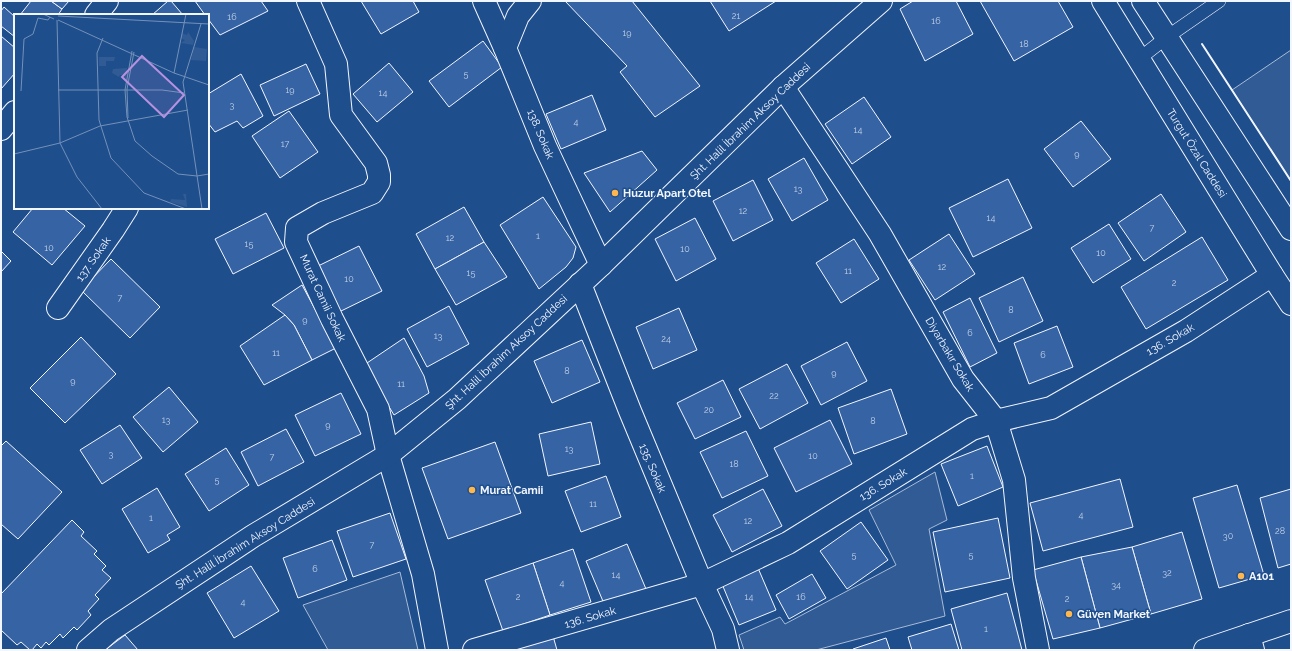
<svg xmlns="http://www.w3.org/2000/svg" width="1292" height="651" font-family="Raleway,sans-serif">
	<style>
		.green { fill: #305b95; stroke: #a8bbd7 }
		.building { fill: #3563a3; stroke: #f2f6ff }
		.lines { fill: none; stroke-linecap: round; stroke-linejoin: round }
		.lane-casing { stroke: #f2f6ff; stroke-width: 14 }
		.street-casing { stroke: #f2f6ff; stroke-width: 24 }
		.secondary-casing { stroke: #f2f6ff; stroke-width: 24 }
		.lane { stroke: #1f4e8c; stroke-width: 13 }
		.street { stroke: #1f4e8c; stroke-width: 22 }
		.secondary { stroke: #1f4e8c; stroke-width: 22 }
		.wall { stroke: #f2f6ff; stroke-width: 2 }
		.poi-dot { fill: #ffb74d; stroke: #1f4e8c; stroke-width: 1.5 }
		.labels { text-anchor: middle; stroke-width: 3; stroke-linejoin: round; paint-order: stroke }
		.number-label { font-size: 9px; fill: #c3d1e8 }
		.street-label { font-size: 11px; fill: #f2f6ff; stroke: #1f4e8c }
		.poi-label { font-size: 11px; font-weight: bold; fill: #f2f6ff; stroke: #1f4e8c; text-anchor: start }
		.inset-road { fill: none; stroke: #7391ba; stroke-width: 1 }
		.view { fill: #b691df; fill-opacity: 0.15; stroke: #b691df; stroke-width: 2 }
		.inset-edge { fill: none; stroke: #f2f6ff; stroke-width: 2 }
	</style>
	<rect width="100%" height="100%" fill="#1f4e8c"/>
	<g class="green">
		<polygon points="1291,50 1291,181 1232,90"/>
		<polygon points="935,472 947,520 929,529 945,616 816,650 744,650 739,635 780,617 785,624 896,565 869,510"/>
		<polygon points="400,572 418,650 328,650 303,605"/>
	</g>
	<g class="building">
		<polygon points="31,1 51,1 62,9 58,15 20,15"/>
		<polygon points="51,1 69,1 62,9"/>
		<polygon points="168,1 171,1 183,15 152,15"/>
		<polygon points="195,1 261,1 268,11 220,35 208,19 208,15 205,15"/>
		<polygon points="361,1 413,1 419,12 381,34"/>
		<polygon points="565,1 632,1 700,86 655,117 620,72 627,66"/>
		<polygon points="710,1 776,1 729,31"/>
		<polygon points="913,1 956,1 973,34 925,61 900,9"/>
		<polygon points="980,1 1058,1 1073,27 1014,61"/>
		<polygon points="4,7 15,17 15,37 1,26 1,11"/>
		<polygon points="1,36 15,48 15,73 1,89"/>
		<polygon points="483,41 502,67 449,107 429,81"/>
		<polygon points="389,63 413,92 377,122 353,94"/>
		<polygon points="306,64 320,94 274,116 260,85"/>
		<polygon points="241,74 263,116 243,128 237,121 215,132 208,123 208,94"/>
		<polygon points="592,95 606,130 561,149 546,114"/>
		<polygon points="864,97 891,137 852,164 825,124"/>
		<polygon points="289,111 318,152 280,178 252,136"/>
		<polygon points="1081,121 1111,159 1073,187 1044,149"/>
		<polygon points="642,151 657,170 610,212 584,173"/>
		<polygon points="804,158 828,200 792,221 768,179"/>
		<polygon points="1008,179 1032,228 973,257 949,208"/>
		<polygon points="753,180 773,220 733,241 713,201"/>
		<polygon points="1161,194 1186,232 1144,261 1118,223"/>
		<polygon points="543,197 576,247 573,258 566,267 539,289 500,225"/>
		<polygon points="464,207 484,242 435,269 416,234"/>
		<polygon points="33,208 63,208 85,226 52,265 13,232"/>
		<polygon points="266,213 284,248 233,274 215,239"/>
		<polygon points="695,218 716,259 676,281 655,239"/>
		<polygon points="1109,224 1131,259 1093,283 1071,248"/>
		<polygon points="949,234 975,274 935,300 909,260"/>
		<polygon points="1202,237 1228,280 1146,329 1121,287"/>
		<polygon points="854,239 879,279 841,303 816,263"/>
		<polygon points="484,242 507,277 456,305 435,269"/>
		<polygon points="359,246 382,291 339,312 316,267"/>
		<polygon points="1,251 11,261 1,272"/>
		<polygon points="111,259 160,307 130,338 81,290"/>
		<polygon points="1023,277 1043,321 999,342 979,298"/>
		<polygon points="302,285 336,348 312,360 294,325 285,315 272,305"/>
		<polygon points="970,298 997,353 970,367 943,312"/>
		<polygon points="449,306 469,344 427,367 407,329"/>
		<polygon points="679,308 697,350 653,369 636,327"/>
		<polygon points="285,315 294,325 312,360 264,385 240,346"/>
		<polygon points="1057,326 1073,367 1029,384 1014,343"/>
		<polygon points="81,337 116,374 65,423 30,388"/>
		<polygon points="404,338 424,376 429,393 394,415 364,365"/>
		<polygon points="582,340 600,382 552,403 534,361"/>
		<polygon points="847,342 867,381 821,405 801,366"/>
		<polygon points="787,364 808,403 760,429 739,389"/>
		<polygon points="723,380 741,417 695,439 677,403"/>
		<polygon points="169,387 198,422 163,452 133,417"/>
		<polygon points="891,389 907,434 854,454 838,408"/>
		<polygon points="341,393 361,434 315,456 295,415"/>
		<polygon points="830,420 852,464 796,492 774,448"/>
		<polygon points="591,422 600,464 548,476 539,434"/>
		<polygon points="120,425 142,458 102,484 80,450"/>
		<polygon points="286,429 304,462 258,486 241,452"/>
		<polygon points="746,431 768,476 722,498 700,452"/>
		<polygon points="6,441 62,492 18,539 1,524 1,446"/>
		<polygon points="495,442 521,513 448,539 422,468"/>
		<polygon points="987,446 1003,487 958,506 941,464"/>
		<polygon points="226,448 249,485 209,511 185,474"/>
		<polygon points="606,476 621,517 581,532 565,491"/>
		<polygon points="1120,479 1133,527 1043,551 1030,503"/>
		<polygon points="1237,485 1264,575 1219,588 1193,498"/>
		<polygon points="157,488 180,527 167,535 170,540 148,553 122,509"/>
		<polygon points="763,489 782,526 732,552 713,515"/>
		<polygon points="1291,489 1291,564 1278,568 1260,498"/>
		<polygon points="390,513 406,559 353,577 337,531"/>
		<polygon points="998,518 1010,578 945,592 933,532"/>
		<polygon points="72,520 84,532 81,536 97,551 94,554 106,566 102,570 111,578 95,595 99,599 88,611 91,615 77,630 74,627 63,638 60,634 49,645 46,642 41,648 37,644 32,650 30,650 21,642 17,645 1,630 1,594"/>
		<polygon points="861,522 888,560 847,589 820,551"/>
		<polygon points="1182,532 1202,599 1151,614 1132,547"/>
		<polygon points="332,540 347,580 298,598 283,558"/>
		<polygon points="627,544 646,589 605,606 586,561"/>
		<polygon points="1132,547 1151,614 1100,628 1081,557"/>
		<polygon points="573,549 591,602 550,615 533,563"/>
		<polygon points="1081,557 1100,628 1053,639 1033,570"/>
		<polygon points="533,563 550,615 503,631 485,580"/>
		<polygon points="251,566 279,611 234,638 207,593"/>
		<polygon points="758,568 776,610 739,625 722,584"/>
		<polygon points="812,574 826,598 789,619 776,595"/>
		<polygon points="1007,593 1022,650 962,650 951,609"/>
		<polygon points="951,624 959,650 912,650 908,637"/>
		<polygon points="125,635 138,650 105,650"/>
		<polygon points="553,636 557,650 512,650"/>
		<polygon points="886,638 890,650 853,650 853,649"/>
	</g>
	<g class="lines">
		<defs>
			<polyline id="lane" points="1139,59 1167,37 1219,1"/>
			<g id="street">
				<polyline points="308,1 336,64 341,115 376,163 379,175 379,182 372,193 323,213 297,228 296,242 332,319 378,409 388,455 423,574 437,650"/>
				<polyline points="484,1 505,48 545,146 601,265"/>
				<polyline points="505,48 518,16 530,1"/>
				<polyline points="783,87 880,234 963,379 996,421 1014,480 1024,578 1038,650"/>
				<polyline points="580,284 630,411 702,584 723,629 728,650"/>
				<polyline points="58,308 113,230 127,208"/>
				<polyline points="1249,635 1253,650"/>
				<polyline points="474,650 702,584 788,543 972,429 996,421 1051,408 1186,331 1272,275"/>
			</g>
			<g id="secondary">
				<polyline points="1103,1 1272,275 1291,304"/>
				<polyline points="1143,1 1291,229"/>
				<polyline points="96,15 107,1"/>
				<polyline points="1,129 15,112"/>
				<polyline points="88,650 111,630 253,536 388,455 457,399 601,265 783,87 881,1"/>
				<polyline points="1205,650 1291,621"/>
			</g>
		</defs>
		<use href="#lane" class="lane-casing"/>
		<use href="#street" class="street-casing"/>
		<use href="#secondary" class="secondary-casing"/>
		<use href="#lane" class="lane"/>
		<use href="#street" class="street"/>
		<use href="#secondary" class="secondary"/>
		<polyline class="wall" points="1202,44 1291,181"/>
	</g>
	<g class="poi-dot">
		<circle cx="615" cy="193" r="4"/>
		<circle cx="472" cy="490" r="4"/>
		<circle cx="1241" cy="576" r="4"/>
		<circle cx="1069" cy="614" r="4"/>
	</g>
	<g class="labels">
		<g class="number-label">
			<text x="736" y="19">21</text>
			<text x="232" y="20">16</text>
			<text x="936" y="24">16</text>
			<text x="627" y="36">19</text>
			<text x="1024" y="47">18</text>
			<text x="466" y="77">5</text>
			<text x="290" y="93">19</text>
			<text x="383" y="96">14</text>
			<text x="232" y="108">3</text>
			<text x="576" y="125">4</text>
			<text x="858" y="133">14</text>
			<text x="285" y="147">17</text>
			<text x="1077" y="157">9</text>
			<text x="798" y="192">13</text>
			<text x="743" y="214">12</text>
			<text x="991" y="221">14</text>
			<text x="1152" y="231">7</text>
			<text x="538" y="239">1</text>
			<text x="450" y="241">12</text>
			<text x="249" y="247">15</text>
			<text x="49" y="251">10</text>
			<text x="685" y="252">10</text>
			<text x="1101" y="256">10</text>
			<text x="942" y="270">12</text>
			<text x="848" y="274">11</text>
			<text x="471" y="276">15</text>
			<text x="349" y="282">10</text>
			<text x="1174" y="286">2</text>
			<text x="120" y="301">7</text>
			<text x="1011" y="313">8</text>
			<text x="305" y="323">9</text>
			<text x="970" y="336">6</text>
			<text x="438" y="339">13</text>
			<text x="666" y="342">24</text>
			<text x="276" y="356">11</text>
			<text x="1043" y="358">6</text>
			<text x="567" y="374">8</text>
			<text x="834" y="376">9</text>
			<text x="73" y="384">9</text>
			<text x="401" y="387">11</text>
			<text x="774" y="399">22</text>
			<text x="709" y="413">20</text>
			<text x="166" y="423">13</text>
			<text x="873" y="424">8</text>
			<text x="328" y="428">9</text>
			<text x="569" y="452">13</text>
			<text x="111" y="457">3</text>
			<text x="813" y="459">10</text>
			<text x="272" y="460">7</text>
			<text x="734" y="467">18</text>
			<text x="972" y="479">1</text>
			<text x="217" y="483">5</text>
			<text x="593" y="507">11</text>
			<text x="1081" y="518">4</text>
			<text x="151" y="521">1</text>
			<text x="748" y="524">12</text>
			<text x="1280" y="534">28</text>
			<text x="1228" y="539">30</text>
			<text x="372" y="548">7</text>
			<text x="854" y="558">5</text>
			<text x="971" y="558">5</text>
			<text x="315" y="572">6</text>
			<text x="1167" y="576">32</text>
			<text x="616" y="578">14</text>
			<text x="562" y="586">4</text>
			<text x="1116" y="588">34</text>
			<text x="518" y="600">2</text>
			<text x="749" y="600">14</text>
			<text x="801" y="600">16</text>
			<text x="1067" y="602">2</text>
			<text x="243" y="605">4</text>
			<text x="986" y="632">1</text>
		</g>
		<g class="street-label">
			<text transform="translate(750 121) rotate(-44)" y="4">Şht. Halil İbrahim Aksoy Caddesi</text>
			<text transform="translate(541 134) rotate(67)" y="4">138. Sokak</text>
			<text transform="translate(1197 153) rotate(58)" y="4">Turgut Özal Caddesi</text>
			<text transform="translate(93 259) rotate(-55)" y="4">137. Sokak</text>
			<text transform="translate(323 298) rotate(65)" y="4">Murat Camii Sokak</text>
			<text transform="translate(1170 339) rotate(-30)" y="4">136. Sokak</text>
			<text transform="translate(506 352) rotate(-43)" y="4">Şht. Halil İbrahim Aksoy Caddesi</text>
			<text transform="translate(950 354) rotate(59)" y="4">Diyarbakır Sokak</text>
			<text transform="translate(653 468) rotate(67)" y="4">135. Sokak</text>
			<text transform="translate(883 484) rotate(-31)" y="4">136. Sokak</text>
			<text transform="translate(245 543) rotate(-32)" y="4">Şht. Halil İbrahim Aksoy Caddesi</text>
			<text transform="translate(590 617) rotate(-16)" y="4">136. Sokak</text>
		</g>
		<g class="poi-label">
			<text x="623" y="197">Huzur Apart Otel</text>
			<text x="480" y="494">Murat Camii</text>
			<text x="1249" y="580">A101</text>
			<text x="1077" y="618">Güven Market</text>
		</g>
	</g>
	<g transform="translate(14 14)">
		<rect width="195" height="195" fill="#1f4e8c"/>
		<path d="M174,18L180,27L179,31L167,29L171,26L168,25V19L173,21ZM180,33L193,35L192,47L177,46ZM85,43H101L100,47H92V52H85ZM113,54L112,62L106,61L105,63L98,59L99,55ZM169,180H172L173,193L156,188L157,185L171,186Z" fill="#305b95"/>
		<path class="inset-road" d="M29,0L40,5M44,2L195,10M43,6L46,129L63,163L88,195M44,6L160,59L195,71M187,10L169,68L188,195M89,24L83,39L85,106L97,144L130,179L172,195M118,37L111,76L113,103L121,127L138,142L164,160L183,162L195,160M160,59L172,0M44,76H148L170,79M7,77L10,25L19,20L24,4L34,6L36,3M114,104L113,75L120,38M0,140L46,129L86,112L174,96"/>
		<path class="view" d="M128,42L170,81L150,103L108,63Z"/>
		<rect width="195" height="195" class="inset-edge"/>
	</g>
	<rect width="1292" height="651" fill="none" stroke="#f2f6ff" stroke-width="4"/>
</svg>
